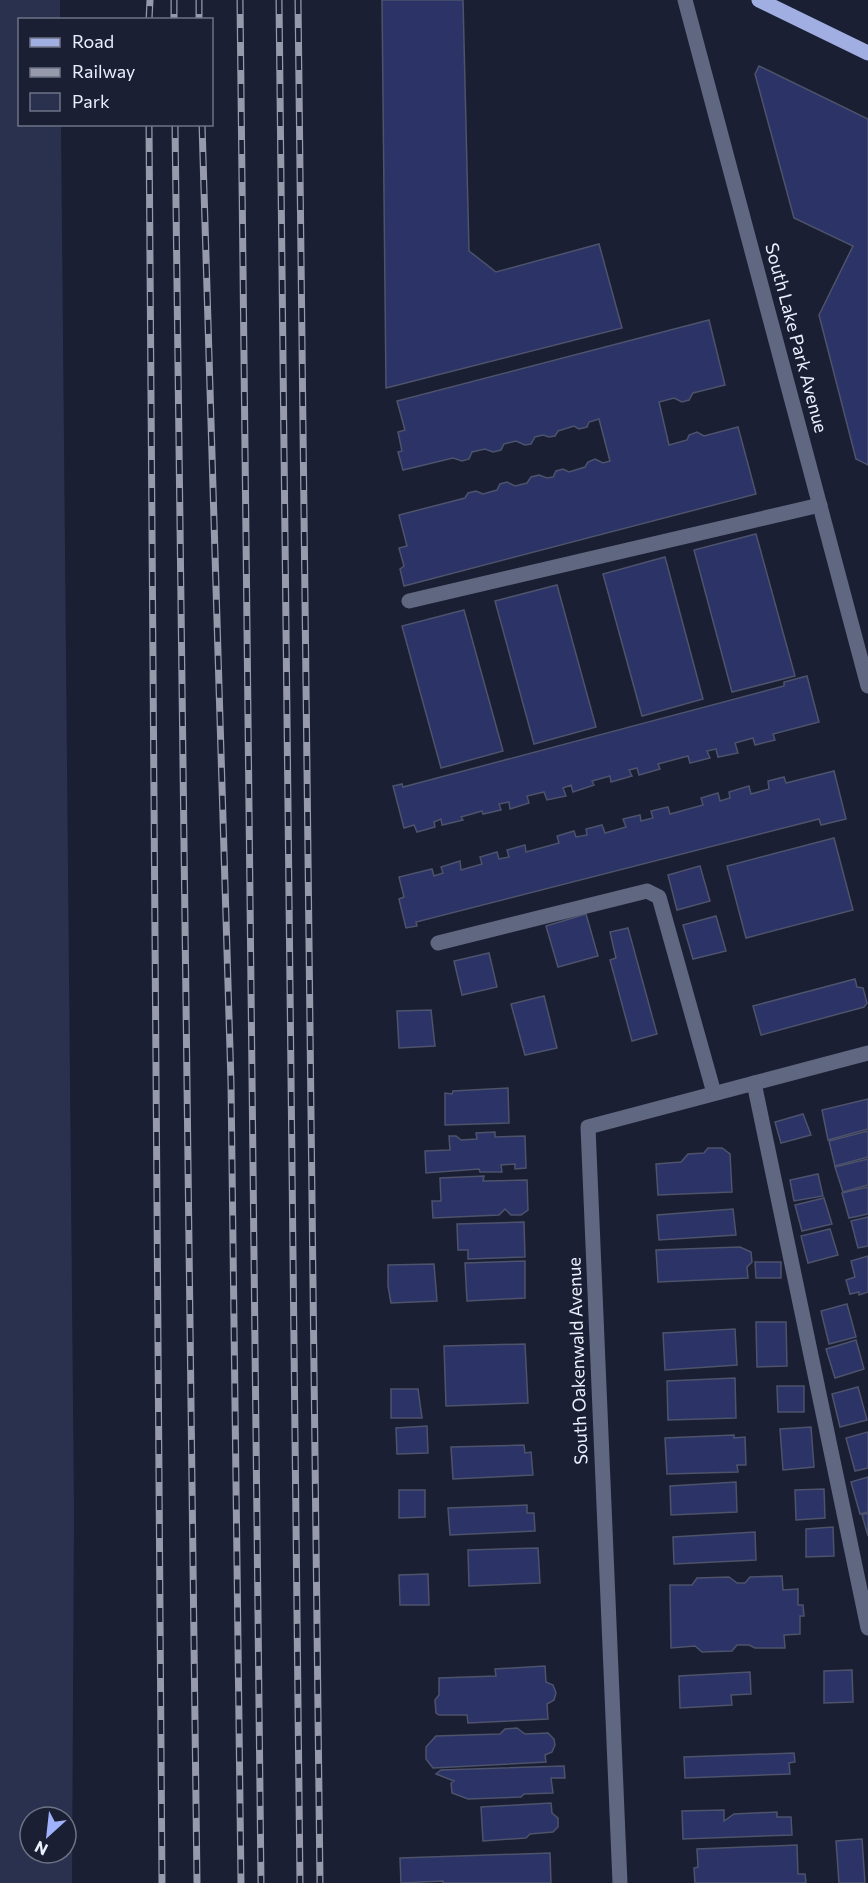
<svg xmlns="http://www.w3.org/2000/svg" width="868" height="1883" font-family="Commissioner,sans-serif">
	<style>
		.green { fill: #2a314f; fill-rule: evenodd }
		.building { fill: #2b3367; stroke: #4d536b; stroke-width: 1.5 }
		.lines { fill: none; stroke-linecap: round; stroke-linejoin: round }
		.minor { stroke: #606780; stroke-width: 15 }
		.major { stroke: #a1aee2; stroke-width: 15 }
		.rail-casing { stroke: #969aab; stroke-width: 7 }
		.rail { stroke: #1b1f34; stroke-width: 4.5; stroke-dasharray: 14; stroke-linecap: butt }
		.labels { text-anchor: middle; stroke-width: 4.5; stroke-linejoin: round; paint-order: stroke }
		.street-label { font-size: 18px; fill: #ebf0fe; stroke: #1b1f34 }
	</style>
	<rect width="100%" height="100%" fill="#1b1f34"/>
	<path class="green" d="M0,0H60V19L20,20V124L61,125L74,1511L72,1883H0ZM30,1817H66V1853H30Z"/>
	<g class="building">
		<polygon points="382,0 463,0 469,251 496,272 599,244 622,328 386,388"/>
		<polygon points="759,66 868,119 868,465 856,459 819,315 853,246 794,218 755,74"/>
		<polygon points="709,320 725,385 693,393 689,400 682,402 674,398 659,402 669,445 687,440 689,435 697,432 704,436 738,427 756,494 404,586 400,569 404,566 399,548 407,546 399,515 465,498 468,493 476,491 483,494 497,490 500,484 507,482 515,486 527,483 531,477 539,475 547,478 553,477 556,471 563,469 569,472 585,467 588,462 595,459 603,463 610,461 599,419 589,422 587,427 579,429 574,426 558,431 555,436 549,437 543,435 535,437 531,444 525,445 516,441 504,444 501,450 493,452 485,449 472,452 469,459 462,461 453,458 403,470 398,452 402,451 398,432 405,430 397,401"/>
		<polygon points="756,534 795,676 732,692 694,550"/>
		<polygon points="665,557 703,699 642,716 603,574"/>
		<polygon points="557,585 596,727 534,744 495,601"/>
		<polygon points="464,610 503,751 441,768 402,626"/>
		<polygon points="807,676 819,722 773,734 775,740 755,745 753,738 735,743 738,753 718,757 716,749 707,751 710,758 690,763 688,756 658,764 660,769 639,775 637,768 629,770 632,776 611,782 610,776 592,781 594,785 573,792 571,785 563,788 566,796 547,800 544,792 527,796 529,803 510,809 509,802 499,804 501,810 483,814 482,811 461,817 463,820 442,825 441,819 434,822 435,827 417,832 414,825 404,828 393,786 402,784 403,787 784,686 784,682"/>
		<polygon points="834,771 846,819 821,825 819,819 416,922 417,926 406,928 399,899 404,897 399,877 432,869 434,876 443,873 441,867 460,861 461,870 482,864 480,857 497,852 499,859 509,857 507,850 525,845 526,852 559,843 557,836 574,831 576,837 587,835 586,829 602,825 605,833 626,827 623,819 640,815 641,821 653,818 651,811 668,807 670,814 703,805 701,798 718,793 720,801 730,798 729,792 749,786 751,794 769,789 768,781 784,777 786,783"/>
		<polygon points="834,838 853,910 746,938 727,866"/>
		<polygon points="700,866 710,901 677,910 668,875"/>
		<polygon points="586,914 598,956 558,967 546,926"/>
		<polygon points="716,916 726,951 693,959 683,925"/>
		<polygon points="628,928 657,1034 632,1041 610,960 616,958 610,932"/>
		<polygon points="489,953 497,987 462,995 454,961"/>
		<polygon points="855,979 857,987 863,988 867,1003 864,1007 761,1035 753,1006"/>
		<polygon points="544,996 557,1048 525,1055 511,1004"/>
		<polygon points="431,1010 435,1046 399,1048 397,1011"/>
		<polygon points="508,1088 509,1123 445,1125 445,1093 452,1094 453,1091"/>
		<polygon points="868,1099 868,1129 828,1140 822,1110"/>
		<polygon points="803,1114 811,1135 781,1143 775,1122"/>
		<polygon points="868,1131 868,1157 835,1166 829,1141"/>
		<polygon points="495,1132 495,1137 525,1136 526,1168 515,1169 515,1164 501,1165 502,1172 480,1172 479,1169 426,1173 425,1151 450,1150 449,1136 456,1136 461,1140 477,1139 476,1133"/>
		<polygon points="708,1148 722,1148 730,1154 732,1192 658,1195 656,1164 681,1162 688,1154 704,1153"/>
		<polygon points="868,1159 868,1185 843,1192 835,1167"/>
		<polygon points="818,1174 823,1196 794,1201 790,1180"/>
		<polygon points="484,1176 483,1181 527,1180 528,1210 521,1215 511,1215 505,1209 499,1215 433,1218 432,1201 441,1201 440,1178"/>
		<polygon points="868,1187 868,1214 849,1218 842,1193"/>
		<polygon points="824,1198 832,1224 802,1231 795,1205"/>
		<polygon points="733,1209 736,1235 659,1240 657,1215"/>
		<polygon points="868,1217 868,1246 858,1248 851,1221"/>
		<polygon points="524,1222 525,1257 468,1259 468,1250 458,1250 457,1224"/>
		<polygon points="830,1229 838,1255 808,1263 801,1236"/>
		<polygon points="740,1247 751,1252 752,1262 747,1267 748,1278 658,1282 656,1250"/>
		<polygon points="868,1256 868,1292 859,1295 859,1292 850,1294 846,1280 855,1277 851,1261"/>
		<polygon points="525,1261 525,1298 467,1301 465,1263"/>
		<polygon points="755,1262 781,1262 781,1278 756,1278"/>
		<polygon points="434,1264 437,1301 391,1303 388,1286 388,1265"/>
		<polygon points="847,1304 856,1337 829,1344 821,1311"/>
		<polygon points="756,1322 786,1322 787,1366 757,1367"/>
		<polygon points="735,1329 737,1365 665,1370 663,1333"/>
		<polygon points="856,1340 864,1369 835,1378 826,1349"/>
		<polygon points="525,1344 528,1403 446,1406 444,1346"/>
		<polygon points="735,1378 736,1418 668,1420 667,1381"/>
		<polygon points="777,1386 804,1386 804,1412 778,1412"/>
		<polygon points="858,1387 867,1420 840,1427 832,1394"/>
		<polygon points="391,1389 418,1389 422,1418 391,1418"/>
		<polygon points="427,1426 428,1453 397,1454 396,1428"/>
		<polygon points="811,1427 814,1467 783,1470 780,1429"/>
		<polygon points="868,1432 868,1468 855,1471 846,1438"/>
		<polygon points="734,1435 734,1438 745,1437 746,1465 737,1465 738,1472 667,1474 665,1438"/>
		<polygon points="524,1445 525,1453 531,1452 533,1475 453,1479 451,1447"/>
		<polygon points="868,1477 868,1512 860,1514 851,1482"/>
		<polygon points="736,1482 737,1512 671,1515 670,1486"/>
		<polygon points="824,1489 825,1518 796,1520 795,1490"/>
		<polygon points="399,1490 425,1490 425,1517 399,1518"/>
		<polygon points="527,1505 527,1513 534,1513 535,1531 450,1535 448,1508"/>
		<polygon points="868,1513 868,1536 862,1515"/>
		<polygon points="833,1527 834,1556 806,1557 806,1529"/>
		<polygon points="755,1532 756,1560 674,1564 673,1537"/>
		<polygon points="538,1548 540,1583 469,1586 468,1550"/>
		<polygon points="428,1574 429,1605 400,1605 399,1575"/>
		<polygon points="782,1576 783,1590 798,1589 798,1605 803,1605 804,1616 800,1616 800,1634 784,1635 785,1648 755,1648 749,1645 737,1645 732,1651 702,1652 695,1646 671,1648 670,1585 692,1585 697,1578 729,1577 737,1583 745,1583 750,1577"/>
		<polygon points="545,1666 546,1682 553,1685 556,1693 554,1700 547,1704 548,1719 468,1723 467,1715 439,1715 436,1713 435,1700 439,1695 439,1678 496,1676 495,1669"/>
		<polygon points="852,1670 853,1702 824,1703 824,1671"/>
		<polygon points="750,1672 751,1694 731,1695 732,1705 680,1708 679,1676"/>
		<polygon points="517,1728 525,1734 548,1733 554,1739 555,1745 552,1752 545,1755 546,1762 433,1768 426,1759 426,1747 436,1736 500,1734 505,1729"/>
		<polygon points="794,1753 795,1762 789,1763 790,1774 685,1778 684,1757"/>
		<polygon points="564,1766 565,1778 551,1778 553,1793 524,1794 521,1797 468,1799 452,1793 451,1783 454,1781 436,1774 441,1770"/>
		<polygon points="551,1803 552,1813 558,1818 558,1827 553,1832 530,1834 526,1838 483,1841 481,1807"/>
		<polygon points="724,1810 724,1821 734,1814 777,1812 777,1817 791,1817 792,1835 683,1839 682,1811"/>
		<polygon points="862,1839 865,1883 839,1883 836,1841"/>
		<polygon points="797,1845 798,1874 805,1874 806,1883 695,1883 694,1868 698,1867 697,1849"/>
		<polygon points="550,1853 551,1883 443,1883 443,1881 401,1883 400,1858"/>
	</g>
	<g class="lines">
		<g class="minor">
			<polyline points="685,0 868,686"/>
			<polyline points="409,601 820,505"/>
			<polyline points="438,943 647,891 659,897 714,1093"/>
			<polyline points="754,1083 868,1628"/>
			<polyline points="620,1883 588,1127 868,1053"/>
		</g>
		<polyline class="major" points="759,0 868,53"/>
		<defs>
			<g id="rail">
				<polyline points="174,0 174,20"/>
				<polyline points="199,0 199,20"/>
				<polyline points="240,0 261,1883"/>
				<polyline points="279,0 300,1883"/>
				<polyline points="298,0 320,1883"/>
				<polyline points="149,20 150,0"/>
				<polyline points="149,124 162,1883"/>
				<polyline points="175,124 197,1883"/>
				<polyline points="202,124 231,1083 241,1883"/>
			</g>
		</defs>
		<use href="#rail" class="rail-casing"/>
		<use href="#rail" class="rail"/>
	</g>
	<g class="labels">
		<g class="street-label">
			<text transform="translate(796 338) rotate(75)" y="6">South Lake Park Avenue</text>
			<text transform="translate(578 1361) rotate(-92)" y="6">South Oakenwald Avenue</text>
		</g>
	</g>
	<rect x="18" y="18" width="195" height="108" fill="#1b1f34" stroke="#6e7385" stroke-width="1.5"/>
	<rect x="30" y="38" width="30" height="9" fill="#a1aee2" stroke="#6e7385" stroke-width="1.5"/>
	<text x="72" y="48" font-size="18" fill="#ebf0fe">Road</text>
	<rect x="30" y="68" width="30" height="9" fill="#969aab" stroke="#6e7385" stroke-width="1.5"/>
	<text x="72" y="78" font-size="18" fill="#ebf0fe">Railway</text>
	<rect x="30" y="93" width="30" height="18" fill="#2a314f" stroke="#6e7385" stroke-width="1.5"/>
	<text x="72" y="108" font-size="18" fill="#ebf0fe">Park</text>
	<g transform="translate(48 1835) rotate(207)"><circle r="28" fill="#1b1f34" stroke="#6e7385" stroke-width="1.5"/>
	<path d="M0-4.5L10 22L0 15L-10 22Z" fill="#a1b2fd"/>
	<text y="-9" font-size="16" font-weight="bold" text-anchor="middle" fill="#ebf0fe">N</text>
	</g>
</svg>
